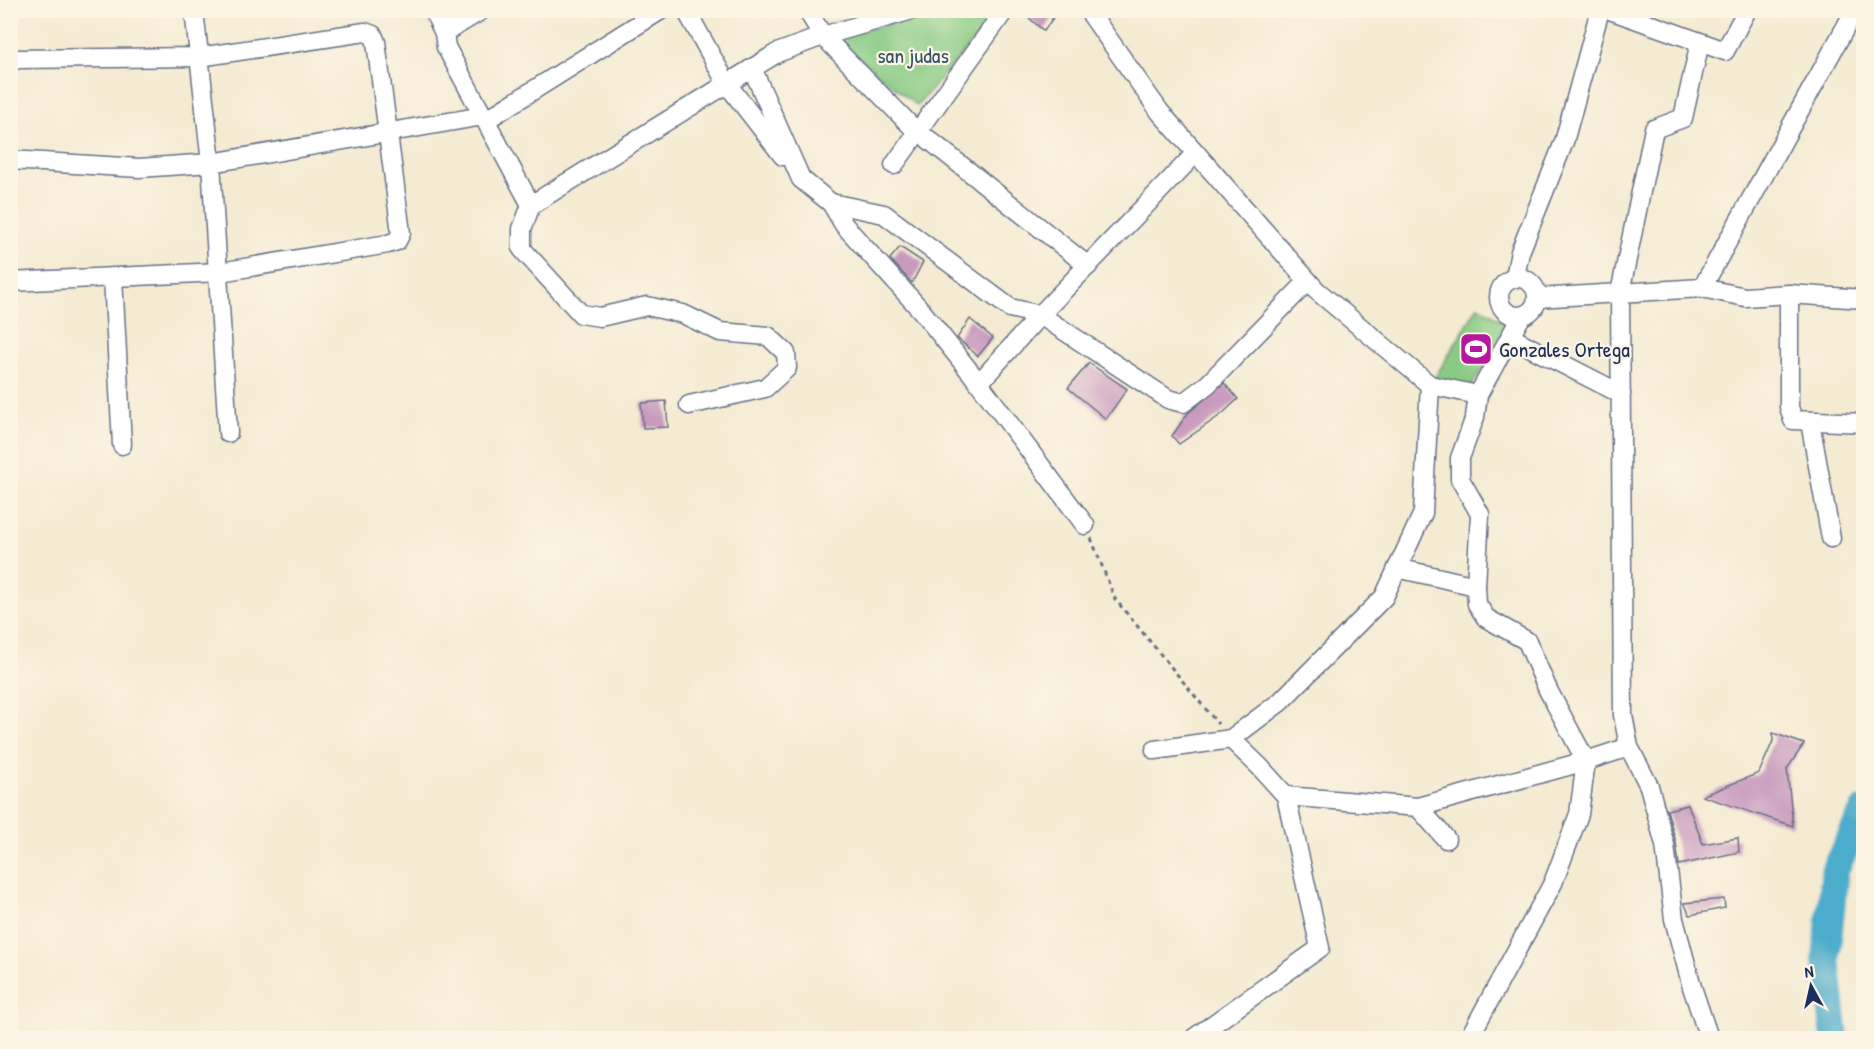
<svg xmlns="http://www.w3.org/2000/svg" width="1874" height="1049" font-family="'Patrick Hand',sans-serif">
	<style>
		.green { fill: #89cb84; stroke: #527d71; stroke-width: 1.5 }
		.lines { fill: none; stroke-linecap: round; stroke-linejoin: round }
		.river { stroke: #4caccb; stroke-width: 28 }
		.building { fill: #c79abe }
		.minor-casing { stroke: #677187; stroke-width: 21 }
		.path { stroke: #677187; stroke-width: 3; stroke-dasharray: 4.5 4.5; stroke-linecap: butt }
		.minor { stroke: #fff; stroke-width: 18 }
		.labels { text-anchor: middle; stroke-width: 4.5; stroke-linejoin: round; paint-order: stroke }
		.park-label { font-size: 22px; fill: #365668; stroke: #fcf5e5 }
		.poi-label { font-size: 22px; fill: #1b2f5e; stroke: #fcf5e5; text-anchor: start }
	</style>
	<rect width="100%" height="100%" fill="#fcf5e5"/>
	<filter id="ink" filterUnits="userSpaceOnUse"><feTurbulence type="fractalNoise" baseFrequency=".0167" numOctaves="2"/><feDisplacementMap in="SourceGraphic" scale="12" xChannelSelector="R" yChannelSelector="G"/><feConvolveMatrix kernelMatrix="1 2 1 2 8 2 1 2 1" color-interpolation-filters="sRGB"/></filter>
	<filter id="wash" filterUnits="userSpaceOnUse"><feTurbulence type="fractalNoise" baseFrequency=".008" numOctaves="4" result="noise"/><feDisplacementMap in="SourceGraphic" scale="24" xChannelSelector="R" yChannelSelector="G"/><feGaussianBlur stdDeviation="1.35" result="paint"/><feColorMatrix in="noise" values="0 0 0 0 0 0 0 0 0 0 0 0 0 0 0 0 0 1.4 0 .05"/><feComposite in="paint" operator="in"/></filter>
	<g filter="url(#wash)">
		<rect width="100%" height="100%" fill="#f4ebd2"/>
		<g class="green">
			<polygon points="932,11 999,11 917,106 836,38"/>
			<polygon points="1478,306 1513,327 1475,380 1469,392 1431,384"/>
		</g>
		<g class="lines">
			<polyline class="river" points="1835,1038 1826,960 1835,869 1864,810"/>
		</g>
		<g id="blocks">
			<g class="building">
				<polygon points="1020,10 1048,10 1054,16 1044,31"/>
				<polygon points="900,247 923,262 912,283 890,259"/>
				<polygon points="970,319 993,338 978,356 957,338"/>
				<polygon points="1089,363 1127,389 1106,419 1068,388"/>
				<polygon points="1224,383 1238,399 1222,414 1179,444 1172,436 1188,413"/>
				<polygon points="666,401 668,427 643,428 641,403"/>
				<polygon points="1773,733 1804,744 1787,769 1793,826 1702,796 1759,773 1773,741"/>
				<polygon points="1688,805 1703,844 1738,838 1739,852 1679,865 1676,842 1667,810"/>
				<polygon points="1724,899 1725,908 1690,915 1684,903"/>
			</g>
		</g>
	</g>
	<g filter="url(#ink)">
		<use href="#blocks" fill-opacity="0" stroke="#677187" stroke-width="1.5"/>
		<g class="lines">
			<defs>
				<g id="minor">
					<polyline points="194,10 211,163 228,433"/>
					<polyline points="433,10 444,33 446,47 531,205"/>
					<polyline points="686,10 727,84 783,156"/>
					<polyline points="807,10 823,36 918,133"/>
					<polyline points="1088,10 1160,112 1316,290 1430,385 1478,395"/>
					<polyline points="1610,10 1725,51 1747,10"/>
					<polyline points="444,33 482,10"/>
					<polyline points="1700,42 1683,118 1654,129 1620,293 1623,715 1629,747 1649,786 1665,845 1674,919 1692,987 1709,1038"/>
					<polyline points="10,63 17,59 199,57 365,32 373,35 376,42 401,233 397,241 388,244 220,272 10,282"/>
					<polyline points="752,68 801,179 831,203 844,225 920,309 979,383 1040,315 1196,153"/>
					<polyline points="486,120 661,10"/>
					<polyline points="928,139 1088,266"/>
					<polyline points="10,160 139,168 211,163 483,116"/>
					<polyline points="894,165 1005,10"/>
					<polyline points="831,203 884,214 1010,308 1040,315 1168,399 1183,403 1208,384 1308,281"/>
					<polyline points="1515,277 1520,252 1564,142 1600,10"/>
					<circle cx="1518" cy="297" r="19"/>
					<polyline points="113,278 122,445"/>
					<polyline points="1702,288 1855,10"/>
					<polyline points="1789,294 1789,407 1793,420 1864,423"/>
					<polyline points="1537,298 1702,288 1745,297 1789,294 1864,299"/>
					<polyline points="1521,317 1478,395 1475,417 1460,458 1460,479 1480,514 1476,586 1477,604 1486,618 1527,641 1548,690 1586,761 1629,747"/>
					<polyline points="1510,337 1621,394"/>
					<polyline points="979,383 1085,525"/>
					<polyline points="689,405 765,388 787,368 786,353 768,336 720,332 683,314 647,306 600,317 581,314 522,249 522,229 531,205 777,53 823,36 912,10"/>
					<polyline points="1810,422 1831,538"/>
					<polyline points="1397,568 1476,586"/>
					<polyline points="1155,750 1231,739 1280,702 1384,597 1423,513 1430,385"/>
					<polyline points="1286,796 1418,807"/>
					<polyline points="1446,839 1418,807 1586,761 1579,814 1553,883 1469,1038"/>
					<polyline points="1194,1038 1320,948 1286,796 1260,767 1231,739"/>
				</g>
			</defs>
			<use href="#minor" class="minor-casing"/>
			<polyline class="path" points="1091,538 1115,599 1218,724"/>
			<use href="#minor" class="minor"/>
		</g>
	</g>
	<defs>
		<symbol id="stadium-square" viewBox="-11 -11 22 22"><rect x="-9" y="-9" width="18" height="18" rx="4" fill="#b5179e" stroke="#fcf5e5"/><path d="M0-5a6.5 5 0 1 0 0 10a6.5 5 0 1 0 0-10ZM-3.5-1.8h7v3.6h-7Z" fill="#fff"/></symbol>
	</defs>
	<g fill-rule="evenodd">
		<use href="#stadium-square" x="1457" y="330" width="38" height="38"/>
	</g>
	<g class="labels">
		<g class="park-label">
			<text x="913" y="63">san judas</text>
		</g>
		<g class="poi-label">
			<text x="1499" y="357">Gonzales Ortega</text>
		</g>
	</g>
	<rect width="1874" height="1049" fill="none" stroke="#fcf5e5" stroke-width="36"/>
	<g transform="translate(1811 986) rotate(352)" stroke="#fcf5e5" stroke-width="4.5" paint-order="stroke">
	<path d="M0-4.5L10 22L0 15L-10 22Z" fill="#1b2f5e"/>
	<text y="-9" font-size="16" font-weight="bold" text-anchor="middle" fill="#1b2f5e">N</text>
	</g>
</svg>
